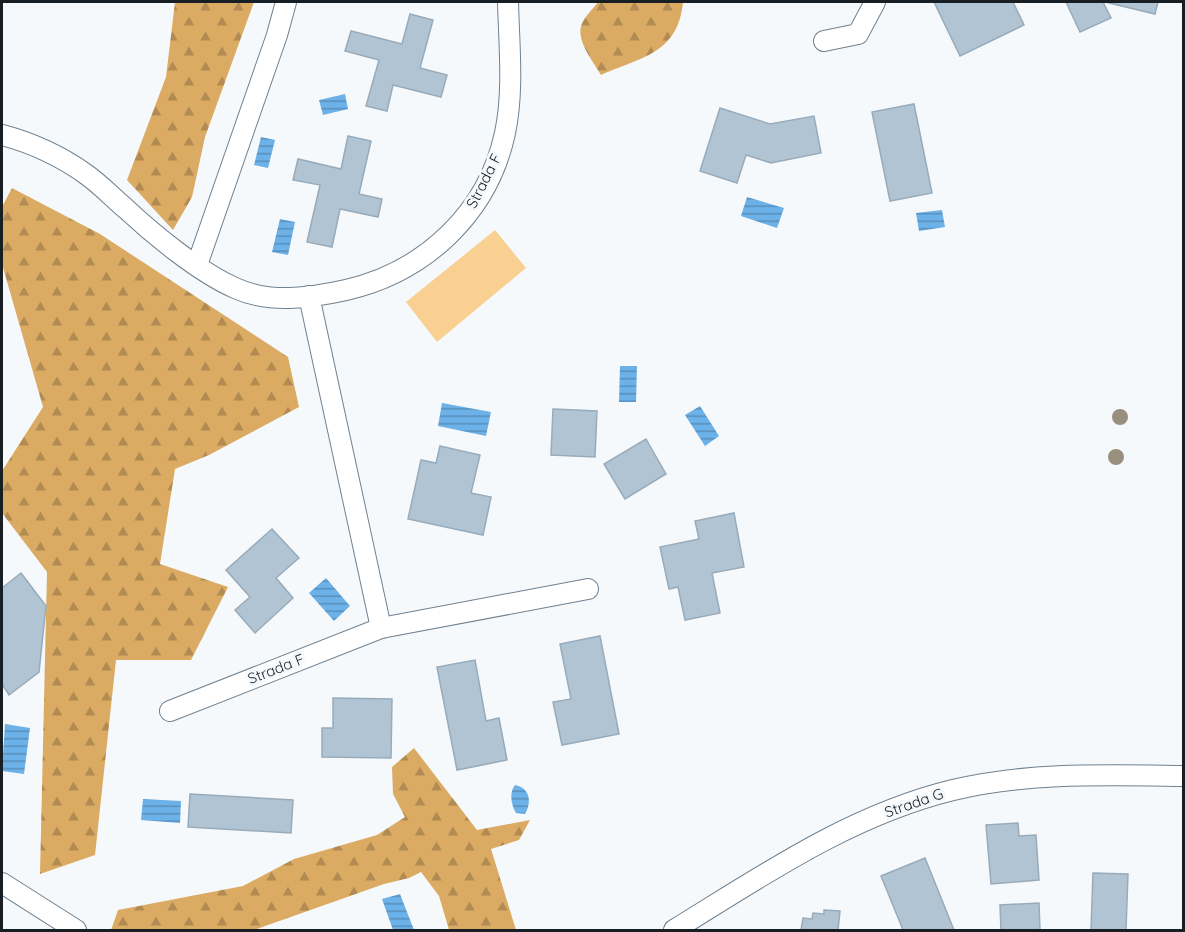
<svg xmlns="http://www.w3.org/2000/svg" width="1185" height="932" font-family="Quicksand,sans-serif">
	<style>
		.forest { fill: url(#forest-firs) }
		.garden { fill: #f9d092 }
		.water { fill: url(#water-rules) }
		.building { fill: #b1c4d4; stroke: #98abba; stroke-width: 1.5 }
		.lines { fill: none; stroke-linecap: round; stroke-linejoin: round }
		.street-casing { stroke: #6f8190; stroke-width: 22 }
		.street { stroke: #fff; stroke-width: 20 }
		.tree { fill: #998f7f }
		.labels { text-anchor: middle; stroke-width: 6; stroke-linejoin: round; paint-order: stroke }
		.street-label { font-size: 15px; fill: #171e24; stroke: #f5f9fc }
	</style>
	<defs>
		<pattern id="forest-firs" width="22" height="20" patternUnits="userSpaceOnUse" patternTransform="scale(1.5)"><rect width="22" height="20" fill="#dbab63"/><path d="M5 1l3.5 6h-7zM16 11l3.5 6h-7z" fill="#b18b51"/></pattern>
		<pattern id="water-rules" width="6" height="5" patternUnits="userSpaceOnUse" patternTransform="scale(1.5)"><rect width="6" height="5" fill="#6cb1e8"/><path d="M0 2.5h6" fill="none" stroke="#588fbc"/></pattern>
	</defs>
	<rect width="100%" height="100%" fill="#f5f9fc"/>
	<g class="forest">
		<polygon points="175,2 254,2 205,137 192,197 173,230 127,180 166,77"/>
		<path d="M598,2H683C678,54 641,57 601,75C593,61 577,42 581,26C584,17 593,9 598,2Z"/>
		<polygon points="12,188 100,234 288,357 299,407 209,455 175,469 160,564 228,587 191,660 116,660 95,855 40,874 47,572 2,513 2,471 43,407 2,264 2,207"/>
		<polygon points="414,748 477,830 530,820 519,840 491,849 516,930 449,930 439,896 421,872 409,878 384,884 254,930 111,930 118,910 243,886 294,859 377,835 405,817 393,794 392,767"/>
	</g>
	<polygon class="garden" points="495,230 526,268 437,342 406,302"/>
	<g class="water">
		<polygon points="345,94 348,109 323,115 319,100"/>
		<polygon points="261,137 275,140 268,168 254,165"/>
		<polygon points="747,197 784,208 777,228 741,216"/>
		<polygon points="942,210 945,227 919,231 916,213"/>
		<polygon points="280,219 295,222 288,255 272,252"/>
		<polygon points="620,366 637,366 636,402 619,402"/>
		<polygon points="442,403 491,412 486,436 438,426"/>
		<polygon points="700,406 719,436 705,446 685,415"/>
		<polygon points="326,578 350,606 334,621 309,593"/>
		<polygon points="5,724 30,728 24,774 2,771"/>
		<path d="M515,785C530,788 532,802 525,814L516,813C511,805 509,792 515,785Z"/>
		<polygon points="143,799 181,801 180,823 141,820"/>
		<polygon points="400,894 414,930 393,930 382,899"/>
	</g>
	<g class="building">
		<polygon points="934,2 1013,2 1024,25 960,56"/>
		<polygon points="1066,2 1103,2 1111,18 1080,32"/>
		<polygon points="1105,2 1158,2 1155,14"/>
		<polygon points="410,14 433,20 420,68 447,75 441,97 393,85 387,111 366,106 379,60 345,51 351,31 402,44"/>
		<polygon points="914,104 932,193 890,201 872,112"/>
		<polygon points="720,108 770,124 814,116 821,153 771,163 746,155 737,183 700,171"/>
		<polygon points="348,136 371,141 359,194 382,199 378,217 340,209 332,247 307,242 320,185 293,180 298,159 341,169"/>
		<polygon points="553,409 597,411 595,457 551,455"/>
		<polygon points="646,439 666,474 625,499 604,464"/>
		<polygon points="440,446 480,455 471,493 491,497 483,535 408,519 421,460 436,463"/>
		<polygon points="734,513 744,567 712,573 720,613 685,620 678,587 669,589 660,547 699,539 695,521"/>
		<polygon points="272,529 299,558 276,578 293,598 255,633 235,610 250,597 226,570"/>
		<polygon points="21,573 46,606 39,672 9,695 2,684 2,588"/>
		<polygon points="600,636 619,734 562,745 553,702 571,699 560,644"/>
		<polygon points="475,660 486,721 499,718 507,760 457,770 437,667"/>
		<polygon points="333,698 392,699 391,758 322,757 322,728 333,728"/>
		<polygon points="190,794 293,800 291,833 188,827"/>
		<polygon points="1018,823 1019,836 1036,835 1039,880 991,884 986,825"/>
		<polygon points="925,858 954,930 903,930 881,876"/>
		<polygon points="1093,873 1128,874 1126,930 1091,930"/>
		<polygon points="1039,903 1040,930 1001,930 1000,905"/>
		<polygon points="824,910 840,911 838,930 801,930 803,918 812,919 813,913 824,914"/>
	</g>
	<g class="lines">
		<defs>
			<g id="street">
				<polyline points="824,41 858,34 875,2"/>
				<path d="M2,135C32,143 62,157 87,175C101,185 112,197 125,208C154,235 199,272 235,288C270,304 310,298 346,290C425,272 488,213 505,133C514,91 509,44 508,2"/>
				<polyline points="197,265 277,35 286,2"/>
				<polyline points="309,296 381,628"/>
				<polyline points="170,711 381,628 588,589"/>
				<polyline points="2,883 76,930"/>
				<path d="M674,930C762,876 850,815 953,790C1028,772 1107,775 1184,776"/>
			</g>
		</defs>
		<use href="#street" class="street-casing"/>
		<use href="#street" class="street"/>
	</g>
	<g class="tree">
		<circle cx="1120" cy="417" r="8"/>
		<circle cx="1116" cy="457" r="8"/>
	</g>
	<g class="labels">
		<g class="street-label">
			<text transform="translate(484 181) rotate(-63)" y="5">Strada F</text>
			<text transform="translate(276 669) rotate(-21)" y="5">Strada F</text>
			<text transform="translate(914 803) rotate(-19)" y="5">Strada G</text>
		</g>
	</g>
	<rect width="1185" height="932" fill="none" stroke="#171e24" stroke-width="6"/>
</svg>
